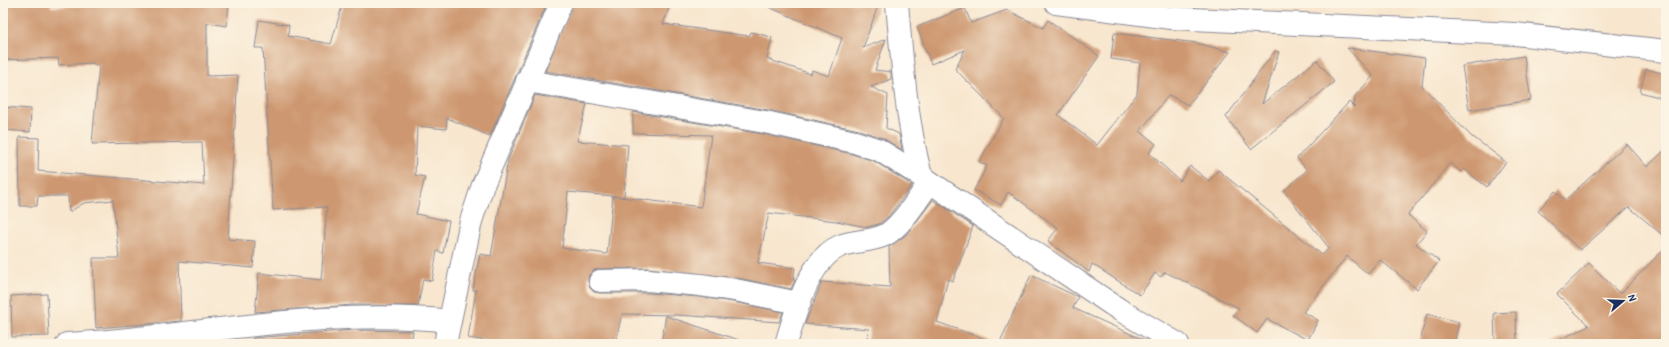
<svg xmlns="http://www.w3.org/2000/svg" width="1669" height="347" font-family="'Patrick Hand',sans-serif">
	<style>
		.building { fill: #cd9871 }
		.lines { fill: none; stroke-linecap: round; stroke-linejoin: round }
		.minor-casing { stroke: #8a8a96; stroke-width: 24 }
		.minor { stroke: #fff; stroke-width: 22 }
	</style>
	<rect width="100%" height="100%" fill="#fcf5e5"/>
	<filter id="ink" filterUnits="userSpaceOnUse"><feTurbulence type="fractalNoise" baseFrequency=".025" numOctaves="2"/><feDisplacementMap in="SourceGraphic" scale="8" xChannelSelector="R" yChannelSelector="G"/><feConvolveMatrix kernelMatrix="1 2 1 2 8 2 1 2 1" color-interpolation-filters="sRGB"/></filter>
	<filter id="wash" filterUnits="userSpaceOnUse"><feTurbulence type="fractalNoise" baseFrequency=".012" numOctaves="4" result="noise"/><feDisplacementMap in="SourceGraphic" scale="16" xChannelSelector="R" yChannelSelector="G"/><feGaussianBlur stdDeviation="0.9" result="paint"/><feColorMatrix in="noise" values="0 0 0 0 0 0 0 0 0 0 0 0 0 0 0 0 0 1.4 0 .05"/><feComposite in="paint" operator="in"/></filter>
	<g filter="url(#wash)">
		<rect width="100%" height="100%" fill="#f8e6ce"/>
		<g id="blocks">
			<g class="building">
				<polygon points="5,3 51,3 51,7 95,5 96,3 229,3 227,26 207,23 207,76 238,75 228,239 255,241 253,268 179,261 181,321 96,328 93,258 119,258 113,200 84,203 69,212 68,196 38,196 37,206 20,206 19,137 39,138 38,171 204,185 202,142 92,144 99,65 94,65 94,63 59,65 58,58 3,60 3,22 5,22"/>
				<polygon points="343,3 547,3 490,136 447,118 446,129 417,126 415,175 425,177 416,214 449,221 443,253 437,251 432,281 423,279 418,306 353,305 255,312 259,273 321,280 327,207 273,210 263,48 255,48 259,20 289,25 288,36 331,44"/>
				<polygon points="573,3 671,3 663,24 749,36 751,32 772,37 767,59 811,74 812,70 829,76 842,38 759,3 879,3 863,48 886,39 875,70 891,72 891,79 871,87 888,95 886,128 899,134 902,150 883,138 859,130 768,110 545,71"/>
				<polygon points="965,8 971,23 1007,10 1043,28 1048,20 1099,56 1058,115 1097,145 1137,94 1140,63 1111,59 1114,33 1197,43 1230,52 1188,105 1169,95 1140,131 1156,144 1149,153 1180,181 1190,166 1209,181 1218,170 1322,255 1329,248 1284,191 1307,170 1297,158 1349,102 1354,107 1355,96 1373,76 1347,48 1425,58 1422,86 1473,138 1473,137 1506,162 1487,187 1464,169 1461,172 1450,163 1408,215 1427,231 1416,244 1439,261 1417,289 1380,260 1368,274 1347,256 1303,312 1318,320 1308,340 1267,319 1257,333 1233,315 1239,308 1165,272 1161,277 1155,273 1140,295 1092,264 1089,272 1048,241 1058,228 1008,192 1001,205 974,190 987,166 979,162 1004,118 955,69 965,50 931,64 917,27"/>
				<polygon points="1275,51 1279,52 1262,104 1317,60 1334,82 1251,149 1226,117"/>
				<polygon points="1524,56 1531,100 1469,110 1462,66"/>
				<polygon points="1646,69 1666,74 1666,99 1640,92"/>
				<polygon points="535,95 587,104 577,141 628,145 624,197 568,192 562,248 607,254 613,196 701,207 711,135 633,133 633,112 763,134 852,154 874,161 912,185 888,217 879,224 867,227 836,221 769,213 758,263 795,268 793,280 795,280 791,289 737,278 648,268 599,269 594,270 589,275 588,281 590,288 594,292 600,293 648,293 699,297 733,302 783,312 779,322 677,315 622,314 615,344 507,344 468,338 476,290 473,290 480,254 491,256 508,160"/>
				<polygon points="3,107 31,109 30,132 3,130"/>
				<polygon points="1627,144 1647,167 1666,149 1666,238 1629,207 1580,250 1538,211 1555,191 1565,200"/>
				<polygon points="933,200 973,226 953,281 948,279 937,322 991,341 990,344 866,344 869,329 805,324 822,282 890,287 889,247 907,234"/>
				<polygon points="1666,247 1666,344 1550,344 1589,326 1557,294 1589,263 1620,294"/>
				<polygon points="1031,275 1078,297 1073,308 1153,344 999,344"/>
				<polygon points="47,294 49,336 12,337 11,296"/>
				<polygon points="1516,312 1517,344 1495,344 1494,313"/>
				<polygon points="1427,314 1459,322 1454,344 1419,344"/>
				<polygon points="666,316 739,340 739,344 661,344"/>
				<polygon points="354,330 413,331 411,344 252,344 253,338"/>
			</g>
		</g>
	</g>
	<g filter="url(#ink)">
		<use href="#blocks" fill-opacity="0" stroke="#8a8a96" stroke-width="1"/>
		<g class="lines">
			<defs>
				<g id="minor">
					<path d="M897,3C902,61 906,119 921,176"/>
					<polyline points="1056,3 1171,18 1515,34 1666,51"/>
					<polyline points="527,81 765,122 855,142 879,150 921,176 1120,310 1178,344"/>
					<polyline points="600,281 648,280 700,285 735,290 799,303"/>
					<path d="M67,344C194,337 322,307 450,321"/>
					<polyline points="445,344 471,221 483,185 561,3"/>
					<path d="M786,344C795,314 809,259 840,246C854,240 871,242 885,235C901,227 919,197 930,182"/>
				</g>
			</defs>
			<use href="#minor" class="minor-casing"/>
			<use href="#minor" class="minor"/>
		</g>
	</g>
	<rect width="1669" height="347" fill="none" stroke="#fcf5e5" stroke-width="16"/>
	<g transform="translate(1623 301) rotate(71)" stroke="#fcf5e5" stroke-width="3" paint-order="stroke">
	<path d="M0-3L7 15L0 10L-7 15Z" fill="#1b2f5e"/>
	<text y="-6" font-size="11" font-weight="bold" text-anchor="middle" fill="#1b2f5e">N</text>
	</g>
</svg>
